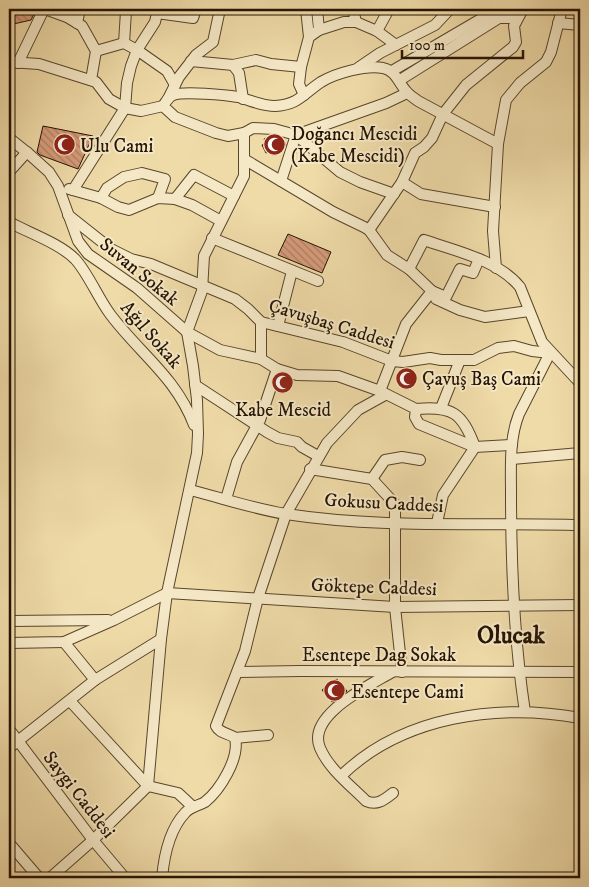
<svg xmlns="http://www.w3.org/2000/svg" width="589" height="887" font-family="'IM FELL DW Pica',serif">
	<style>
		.building { fill: url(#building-back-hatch); stroke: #251303 }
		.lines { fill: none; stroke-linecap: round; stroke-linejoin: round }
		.minor-casing { stroke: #58452c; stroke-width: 12 }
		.minor { stroke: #f5e8c6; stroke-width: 10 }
		.labels { text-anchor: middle; stroke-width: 4; stroke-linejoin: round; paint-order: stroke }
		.poi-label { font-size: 19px; fill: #251303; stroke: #f5e8c6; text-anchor: start }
		.street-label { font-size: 19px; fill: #251303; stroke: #f5e8c6 }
		.district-label { font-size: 24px; font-weight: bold; fill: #251303; stroke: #f5e8c6 }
	</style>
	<defs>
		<pattern id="building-back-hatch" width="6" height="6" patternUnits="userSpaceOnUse" patternTransform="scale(1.25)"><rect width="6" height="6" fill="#d59b7a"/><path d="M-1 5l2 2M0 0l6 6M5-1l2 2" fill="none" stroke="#ad7d62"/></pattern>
	</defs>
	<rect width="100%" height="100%" fill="#efdba8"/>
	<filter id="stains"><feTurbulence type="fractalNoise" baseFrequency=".004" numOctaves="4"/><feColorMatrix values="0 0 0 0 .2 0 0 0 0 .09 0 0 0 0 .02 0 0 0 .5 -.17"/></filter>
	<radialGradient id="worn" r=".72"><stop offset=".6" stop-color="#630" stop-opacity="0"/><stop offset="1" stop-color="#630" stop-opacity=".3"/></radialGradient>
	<g class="building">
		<polygon points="9,9 36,9 36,10 31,20 9,25"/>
		<polygon points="43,126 93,136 78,169 40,155 37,152"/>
		<polygon points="270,136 283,139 286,145 280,146 275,152 271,151 266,153 262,145 266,143 264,139"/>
		<polygon points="288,234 331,252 322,273 278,255"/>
		<polygon points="408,368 413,383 403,387 398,372"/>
		<polygon points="281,378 290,380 286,391 278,388"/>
		<polygon points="337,679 347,691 332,702 322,690"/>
	</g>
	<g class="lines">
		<defs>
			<g id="minor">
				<polyline points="45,9 67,17 82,26 96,51 91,80"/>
				<polyline points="124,9 126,11 124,43"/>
				<polyline points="306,9 309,37"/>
				<polyline points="317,9 319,30"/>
				<polyline points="353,9 356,22"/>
				<polyline points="77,23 80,9"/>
				<polyline points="558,23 580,25"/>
				<polyline points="377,31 389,9"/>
				<polyline points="96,51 124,43 137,50 167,71 175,85"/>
				<polyline points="191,61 233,65 256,60 271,64 301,67"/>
				<polyline points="9,62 39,64 96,82 109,99 125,108 141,111 163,106 175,117 216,133 228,136 244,133 244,176 204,256 202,291 187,332 193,366 197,400 198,434 197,453 167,593 161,639 148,786 93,840 50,878"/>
				<polyline points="18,63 44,9"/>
				<polyline points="233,65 239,73 243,99"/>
				<polyline points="358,68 380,53 435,25 450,9"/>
				<polyline points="392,71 498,9"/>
				<polyline points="400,80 499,18 517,18"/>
				<polyline points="304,95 299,84 301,67 309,37 319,30 344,22 356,22 377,31 396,45"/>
				<polyline points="168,99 179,77 196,55 213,42 220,9"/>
				<path d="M163,106C166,102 168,97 173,95C184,91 226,95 238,97C250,100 261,106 275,106C298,105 303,94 321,82C336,73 365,65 383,68C396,71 398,82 406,91C409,95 414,98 418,101L498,144"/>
				<polyline points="244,133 253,128 274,129 296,135 386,103 407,93"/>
				<polyline points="9,138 29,154 49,172 58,186 78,241 88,254 137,288 187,332 220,350 261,359 277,369 297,375 338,376 380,391 416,409 415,417 419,424 475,447 512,445"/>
				<polyline points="244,159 333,212 364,227 369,230 387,255 409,269 432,291"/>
				<polyline points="9,172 27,152"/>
				<polyline points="281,181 296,135 340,172 360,182 394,194"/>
				<polyline points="402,182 421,194 495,207"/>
				<polyline points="69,189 101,198 118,207 129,210 158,198 175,199 192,205 221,221"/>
				<polyline points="73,190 125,108 127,83 131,66 137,50 155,22 157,13 193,18 196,9"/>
				<polyline points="101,198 107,188 124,177 142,173 165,179 158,198"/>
				<polyline points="175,199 194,175 234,196"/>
				<path d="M68,215L111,249L131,259L151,264L235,299L248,309L261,322L343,342L392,361L403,362L430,358L441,360H474L498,348L514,346L532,351L550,353L519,414C509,439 511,467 511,494C511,566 514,640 525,712"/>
				<path d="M9,222C29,233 59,243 75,259C88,273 98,298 110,314C139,353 176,377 194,425"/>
				<polyline points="369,230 402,182 415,153 424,147 432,138 443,114 466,85 513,47 516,42 514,26 523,9"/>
				<polyline points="212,238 318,281"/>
				<polyline points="496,268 493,231 498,144 506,100 520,83 546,62 551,52 562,9"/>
				<path d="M409,269L424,240C456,251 498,260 520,287L542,342L580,383"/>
				<polyline points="436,299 460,310 485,317 529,311"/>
				<polyline points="261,322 261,359"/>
				<polyline points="278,326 292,271"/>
				<polyline points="195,385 267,432 278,438 297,442 302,447 318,456"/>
				<polyline points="380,391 406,324 432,291 446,297 460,269 473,273 479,259"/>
				<polyline points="441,408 460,360"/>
				<path d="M416,409C452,406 462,412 475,447L443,495L437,523"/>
				<polyline points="512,459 580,453"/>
				<polyline points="310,469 372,479 395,504 395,607 402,672"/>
				<polyline points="372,479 385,460 402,457 420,460"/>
				<path d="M190,490C222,498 254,509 286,514C383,529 483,522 580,525"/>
				<polyline points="226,499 237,462 260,420 277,369"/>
				<polyline points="9,621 108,620"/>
				<polyline points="64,642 95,680"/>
				<polyline points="9,643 64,642 114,620 167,593 395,607 580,605"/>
				<polyline points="238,672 300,671 580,672"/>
				<path d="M392,672C369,686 306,715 320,748C329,769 350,785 366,801C377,806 384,800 393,793"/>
				<polyline points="70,701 148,786 178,793 193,807"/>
				<polyline points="9,729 93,840 125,878"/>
				<polyline points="235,738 268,735"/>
				<polyline points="9,748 95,680 161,639"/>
				<path d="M341,776C402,716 498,703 580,718"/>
				<polyline points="9,843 39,878"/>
				<path d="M162,878C164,856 169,830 185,813C190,807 198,806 205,802C220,790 240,758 235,738C229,733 220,734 216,726L245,651L258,598L286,514L327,443L358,410L385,395"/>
			</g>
		</defs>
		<use href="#minor" class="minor-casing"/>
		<use href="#minor" class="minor"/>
	</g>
	<defs>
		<symbol id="mosque-disc" viewBox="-11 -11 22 22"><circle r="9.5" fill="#8f2418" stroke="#f5e8c6"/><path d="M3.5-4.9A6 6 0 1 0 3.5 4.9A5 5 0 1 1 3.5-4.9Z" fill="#fff"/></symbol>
	</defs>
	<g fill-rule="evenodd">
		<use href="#mosque-disc" x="262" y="132" width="25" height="25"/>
		<use href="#mosque-disc" x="52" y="132" width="25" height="25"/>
		<use href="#mosque-disc" x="394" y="366" width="25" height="25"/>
		<use href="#mosque-disc" x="270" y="370" width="25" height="25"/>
		<use href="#mosque-disc" x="322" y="678" width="25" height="25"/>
	</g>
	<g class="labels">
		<g class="poi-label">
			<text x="291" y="140">Doğancı Mescidi<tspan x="291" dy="22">(Kabe Mescidi)</tspan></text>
			<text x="80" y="152">Ulu Cami</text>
			<text x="422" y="385">Çavuş Baş Cami</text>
			<text x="283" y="416" text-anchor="middle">Kabe Mescid</text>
			<text x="351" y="698">Esentepe Cami</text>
		</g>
		<g class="street-label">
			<text transform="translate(140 271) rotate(39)" y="7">Suvan Sokak</text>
			<text transform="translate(332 323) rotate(17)" y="7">Çavuşbaş Caddesi</text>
			<text transform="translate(152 334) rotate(49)" y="7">Ağıl Sokak</text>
			<text transform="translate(384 502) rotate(3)" y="7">Gokusu Caddesi</text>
			<text transform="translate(374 586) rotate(2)" y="7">Göktepe Caddesi</text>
			<text x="379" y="661">Esentepe Dag Sokak</text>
			<text transform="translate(80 794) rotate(52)" y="7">Saygi Caddesi</text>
		</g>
		<g class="district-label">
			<text x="511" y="643">Olucak</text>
		</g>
	</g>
	<rect width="589" height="887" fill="none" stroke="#efdba8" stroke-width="30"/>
	<rect x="10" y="10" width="569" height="867" fill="none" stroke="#251303" stroke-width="2.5"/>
	<rect x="15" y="15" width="559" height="857" fill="none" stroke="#251303"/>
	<path d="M402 50v8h121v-8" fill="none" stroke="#251303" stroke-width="2.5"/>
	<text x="409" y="50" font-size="15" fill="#251303" stroke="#f5e8c6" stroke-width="4" paint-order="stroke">100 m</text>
	<rect width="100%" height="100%" filter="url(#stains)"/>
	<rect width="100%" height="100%" fill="url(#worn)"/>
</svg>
